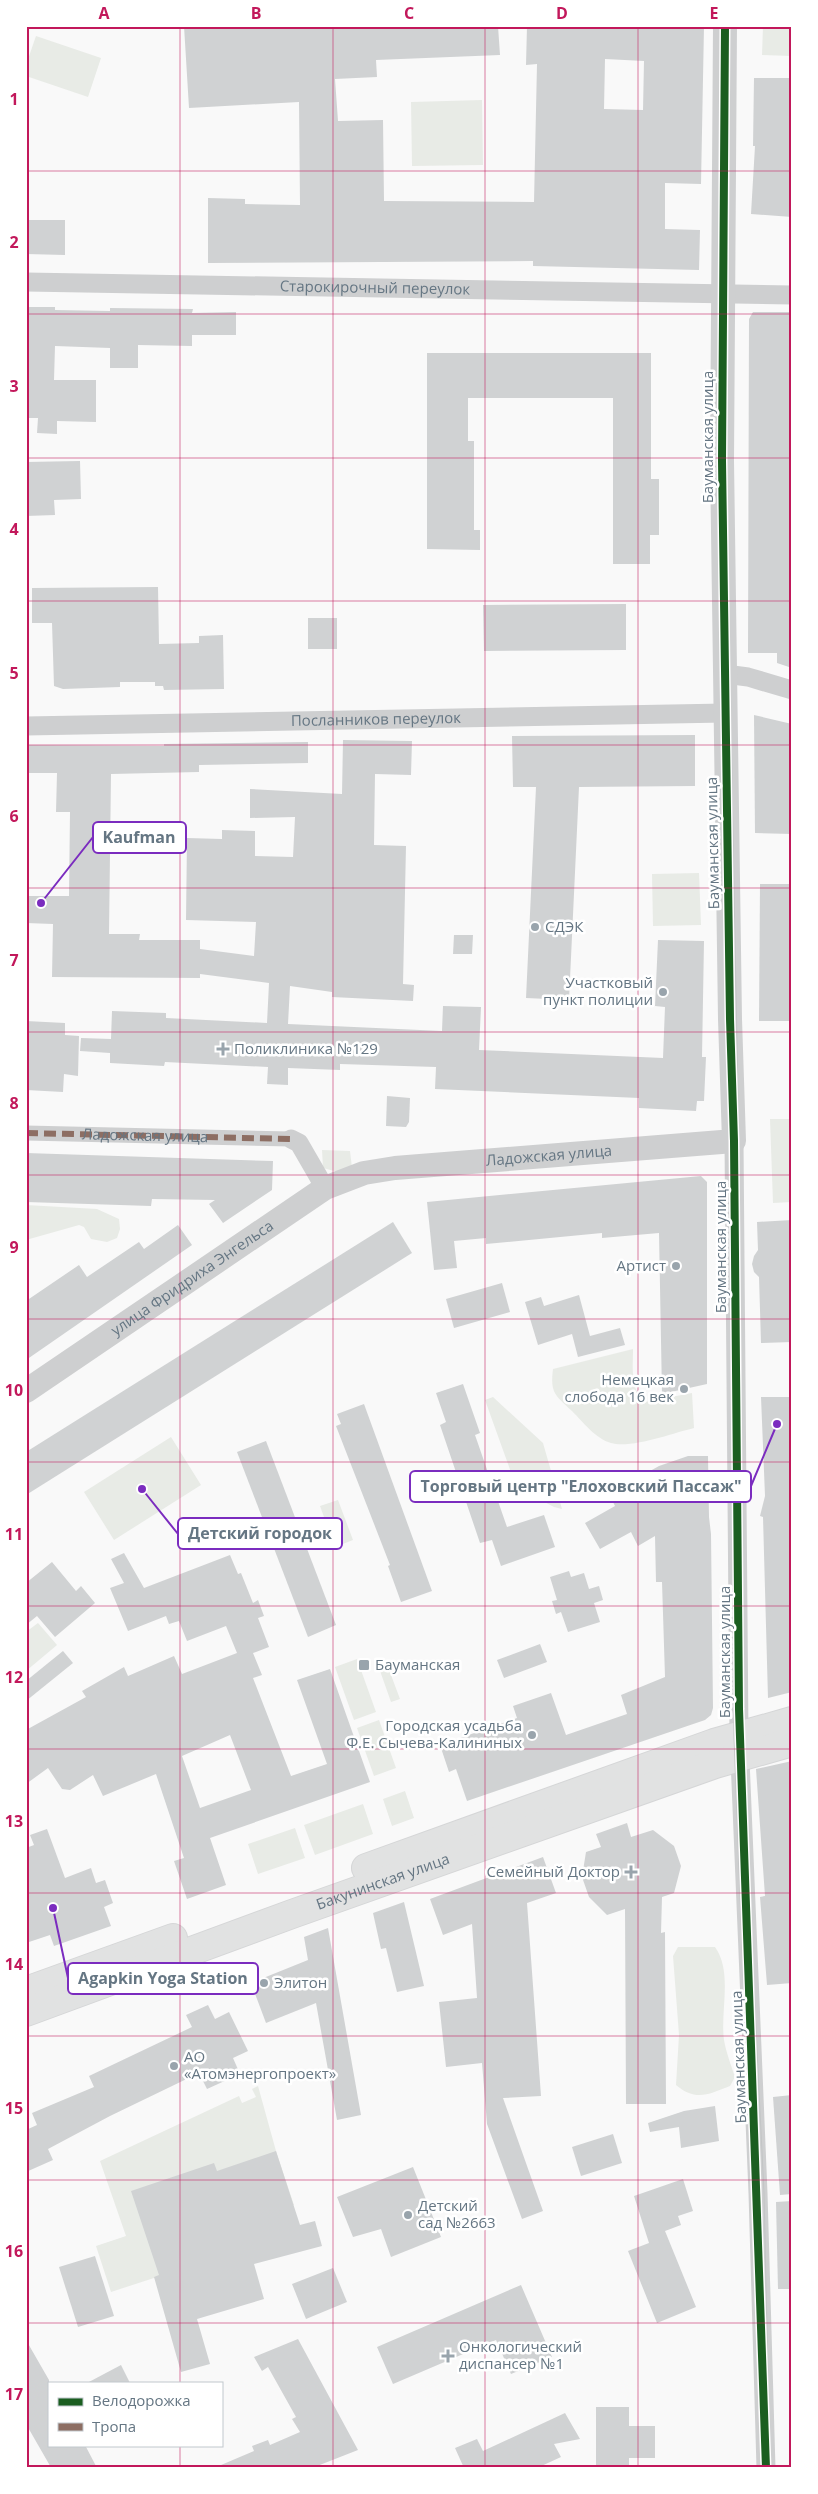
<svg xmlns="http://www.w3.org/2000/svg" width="818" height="2494" font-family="'Open Sans',sans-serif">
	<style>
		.green { fill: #e8ebe6 }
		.building { fill: #d0d2d3; fill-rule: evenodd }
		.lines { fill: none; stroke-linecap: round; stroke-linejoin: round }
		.secondary-casing { stroke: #d5d6d7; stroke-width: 30 }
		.pedestrian { stroke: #cecfd0; stroke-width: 15 }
		.minor { stroke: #cecfd0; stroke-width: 19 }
		.tertiary { stroke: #cecfd0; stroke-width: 24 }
		.secondary { stroke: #e1e2e2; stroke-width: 28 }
		.tram { stroke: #c3c5c6; stroke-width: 1 }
		.quiet { stroke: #8d6e63; stroke-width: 6; stroke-dasharray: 12 6; stroke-linecap: butt }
		.cycleway-casing { stroke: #fff; stroke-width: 11 }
		.cycleway { stroke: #1b5e20; stroke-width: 8 }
		.grid { fill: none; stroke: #c2185b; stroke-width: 1; stroke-opacity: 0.55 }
		.poi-dot { fill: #99a4ac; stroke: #fff; stroke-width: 2 }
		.labels { text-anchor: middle; stroke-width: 5; stroke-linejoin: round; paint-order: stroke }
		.street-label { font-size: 15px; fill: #657683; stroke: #fff }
		.poi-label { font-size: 15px; fill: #657683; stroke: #fff; text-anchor: start }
		.leader { fill: none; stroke: #7b2cbf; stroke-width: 2 }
		.callout-dot { fill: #7b2cbf; stroke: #fff; stroke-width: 2 }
		.callout { fill: #fff; stroke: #7b2cbf; stroke-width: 2 }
		.callout-label { font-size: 16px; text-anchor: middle; font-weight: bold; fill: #657683 }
		.neatline { fill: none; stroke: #c2185b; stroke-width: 2 }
		.grid-label { font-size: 16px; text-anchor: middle; font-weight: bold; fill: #c2185b }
	</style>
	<rect width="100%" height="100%" fill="#f9f9f9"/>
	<g class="green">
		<polygon points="763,26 792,26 792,56 762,55"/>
		<polygon points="36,36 101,58 88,97 26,76 26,65"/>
		<polygon points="482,100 483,165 412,166 411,102"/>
		<polygon points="699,873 701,925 653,926 652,874"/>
		<polygon points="770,1119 792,1119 792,1202 773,1203"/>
		<polygon points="322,1150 350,1151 352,1168 338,1172 323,1168"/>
		<polygon points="26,1205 97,1209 119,1219 120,1229 117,1238 107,1242 91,1239 84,1227 79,1225 26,1240"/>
		<path d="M633,1349C633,1368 630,1390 645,1402L692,1393L694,1428C673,1433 631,1449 611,1443C596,1439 583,1422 572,1411C555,1395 550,1393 553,1369Z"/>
		<polygon points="493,1397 543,1443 562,1509 554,1507 537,1498 521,1500 485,1400"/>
		<polygon points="171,1437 201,1485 114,1540 84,1492"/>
		<polygon points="338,1500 353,1540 335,1547 320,1506"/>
		<polygon points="38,1623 57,1645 26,1671 26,1632"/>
		<polygon points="357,1659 376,1712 354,1720 335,1667"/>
		<polygon points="400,1661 403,1670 391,1675 400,1699 391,1702 379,1668"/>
		<polygon points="379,1720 396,1768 374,1776 357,1728"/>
		<polygon points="405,1791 414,1818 392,1826 383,1799"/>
		<polygon points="363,1804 373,1834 315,1855 304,1825"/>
		<polygon points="295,1828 305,1858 258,1874 248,1844"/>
		<path d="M678,1947H715C733,1972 720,2011 724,2040C726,2052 731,2065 735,2077L730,2086C709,2094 696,2102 676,2085L679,2035L673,1956Z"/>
		<polygon points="258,2086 276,2151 294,2205 244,2222 249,2247 111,2292 96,2246 126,2236 100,2161 239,2096 242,2103 256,2097 252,2089"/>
	</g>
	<g class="building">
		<path d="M184,26H498L500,55L376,60L377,77L335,79L338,121L383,120L384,201L534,202L537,64L526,65L527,26H704L701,184L665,183V229L700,230L699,270L533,266V261L208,263V198L245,199V204L300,205L299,102L189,108ZM605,59L644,61L643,110L604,109Z"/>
		<polygon points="754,78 792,78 792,217 751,214 755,146 753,146"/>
		<polygon points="26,220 65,220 65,255 26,254"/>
		<polygon points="26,307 55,307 55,310 110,311 110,308 193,309 192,313 236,312 236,335 192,335 192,346 138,345 138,368 110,368 110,348 55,346 54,380 96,380 96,422 57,421 57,434 37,433 38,418 26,418"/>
		<polygon points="753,312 792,312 792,668 777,663 777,653 748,653 749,319"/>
		<polygon points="427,353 651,353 651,479 659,479 659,535 650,535 650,564 613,564 613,398 468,398 468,441 474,441 474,530 480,530 480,550 427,549"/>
		<polygon points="80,461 81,499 54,500 55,515 26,516 26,462"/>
		<polygon points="158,587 159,644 199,643 199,636 223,635 224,689 164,690 163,686 155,686 155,682 120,682 120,687 63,689 54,686 52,623 32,623 32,588"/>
		<polygon points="626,604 626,650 484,651 483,605"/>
		<rect x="308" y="618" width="29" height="31"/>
		<polygon points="754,715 792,724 792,834 755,833"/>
		<polygon points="695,735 695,786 579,787 569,1000 526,998 536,787 513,787 512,736"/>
		<polygon points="343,740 412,741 411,775 375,774 374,845 406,846 403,984 414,985 413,1001 332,997 332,992 290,986 288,1024 442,1031 443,1006 481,1007 479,1050 663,1058 665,1007 655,1006 658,940 704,941 702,1057 706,1057 704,1101 697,1101 696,1111 639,1108 639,1098 435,1089 436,1067 340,1064 340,1070 288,1068 288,1085 267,1084 268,1067 165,1062 164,1066 110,1063 110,1053 80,1051 81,1038 111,1039 112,1011 166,1013 166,1018 267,1023 269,983 200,974 200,978 52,977 53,924 26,923 26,896 69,896 70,812 56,812 57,773 26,773 26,745 164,746 164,744 308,742 308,763 199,765 199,772 111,774 109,934 140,934 139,940 200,940 200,949 254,956 256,922 186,920 187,838 222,839 222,830 255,831 255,856 293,857 295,817 250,818 250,789 342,794"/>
		<polygon points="760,884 792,884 792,1021 759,1021"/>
		<polygon points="454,935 473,935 472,954 453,954"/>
		<polygon points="26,1021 65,1023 65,1035 79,1036 78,1076 64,1074 63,1092 26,1090"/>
		<polygon points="387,1096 410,1098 409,1122 406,1127 386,1126"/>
		<polygon points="26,1153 273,1161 272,1190 223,1223 209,1204 215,1200 152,1199 151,1206 26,1202"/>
		<polygon points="701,1176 707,1182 707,1384 662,1394 659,1233 602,1238 602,1233 486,1244 486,1238 454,1241 457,1268 434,1270 427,1202"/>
		<polygon points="792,1220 792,1342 761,1343 759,1277 754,1272 752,1264 754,1256 758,1250 757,1222"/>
		<polygon points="393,1222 412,1253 26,1495 26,1452"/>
		<polygon points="178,1225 192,1245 26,1360 26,1301 79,1265 87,1277 139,1242 144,1249"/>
		<polygon points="502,1283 510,1312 454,1328 446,1299"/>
		<polygon points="579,1295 590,1336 620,1328 625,1345 578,1357 572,1334 538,1345 525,1302 541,1297 544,1306"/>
		<polygon points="463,1384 480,1433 475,1435 507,1527 544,1515 555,1547 501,1566 492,1540 480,1543 440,1425 446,1422 436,1393"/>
		<polygon points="761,1397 792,1397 792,1692 768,1698 763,1517 760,1516 765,1496"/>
		<polygon points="364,1404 432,1591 401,1602 388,1566 390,1565 336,1426 341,1424 337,1414"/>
		<polygon points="266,1441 336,1625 308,1637 237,1452"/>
		<polygon points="688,1456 708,1456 709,1517 711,1534 713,1708 711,1715 705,1720 467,1801 456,1769 449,1772 440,1745 517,1718 513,1706 551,1693 566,1735 627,1714 621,1695 665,1677 662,1582 656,1582 655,1536 638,1546 631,1532 600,1549 585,1523 615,1506 609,1494 659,1466"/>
		<path d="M124,1553L144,1588L230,1555L238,1574L241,1573L253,1603L258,1600L264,1616L258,1618L269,1647L253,1653L262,1675L253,1678L291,1776L327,1764L297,1680L330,1669L370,1782L210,1838L226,1885L187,1899L174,1861L184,1858L156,1774L103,1796L93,1775L70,1790L62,1789L48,1768L26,1784V1730L86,1697L82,1691L124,1667L128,1676L174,1656L182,1674L237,1653L226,1626L187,1641L179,1621L169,1624L166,1616L128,1631L110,1588L124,1583L111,1559ZM230,1735L251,1790L200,1808L182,1756Z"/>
		<polygon points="52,1562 76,1591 81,1586 95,1603 55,1637 37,1616 26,1625 26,1583"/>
		<polygon points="569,1571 571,1577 584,1573 589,1589 599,1586 603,1600 594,1603 600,1622 568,1632 561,1612 556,1614 552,1601 557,1600 550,1577"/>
		<polygon points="540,1644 547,1662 504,1678 497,1660"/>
		<polygon points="63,1651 73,1663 26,1701 26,1681"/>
		<polygon points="792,1761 792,1983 767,1985 760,1897 765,1896 756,1769"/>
		<polygon points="627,1823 631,1837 653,1830 674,1846 681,1866 674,1893 662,1897 661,1933 665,1932 666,2104 626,2104 625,1909 607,1915 589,1897 582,1877 586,1852 601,1847 596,1834"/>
		<polygon points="47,1829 65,1878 91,1868 96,1883 105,1880 113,1903 104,1907 111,1926 54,1946 50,1935 26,1943 26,1848 34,1845 30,1835"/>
		<polygon points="543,1857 556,1893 527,1903 541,2096 503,2098 543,2211 522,2219 487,2124 482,2063 446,2067 439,2002 477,1998 472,1924 443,1935 430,1899"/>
		<polygon points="404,1902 424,1986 397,1992 386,1948 381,1949 373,1913"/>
		<polygon points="328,1928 361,2115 337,2120 316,2003 266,2023 251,1983 308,1960 304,1937"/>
		<polygon points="208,2005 215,2019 229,2012 248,2051 233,2058 240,2074 207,2089 199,2073 110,2116 48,2149 53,2160 26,2172 26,2130 37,2125 32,2113 94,2087 89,2076 192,2027 186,2015"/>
		<polygon points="792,2095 792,2194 780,2195 773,2097"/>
		<polygon points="715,2106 719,2141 681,2148 679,2127 650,2132 648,2123 684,2111"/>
		<polygon points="613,2134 622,2163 581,2176 572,2147"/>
		<polygon points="276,2151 300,2225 315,2221 322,2246 254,2264 264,2299 197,2319 210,2364 181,2372 154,2277 159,2275 131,2191 214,2163 217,2171"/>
		<polygon points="413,2167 441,2237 391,2257 381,2229 353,2237 337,2197"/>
		<polygon points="683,2179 693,2211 678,2216 681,2225 665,2231 696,2307 657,2323 628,2251 649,2243 634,2196"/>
		<polygon points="792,2201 792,2289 778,2289 776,2202"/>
		<polygon points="95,2256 114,2316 78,2327 59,2267"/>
		<polygon points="333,2268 347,2302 306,2319 292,2284"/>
		<polygon points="521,2285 552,2357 511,2374 496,2340 393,2384 377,2347"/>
		<polygon points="298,2339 358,2450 312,2468 214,2468 254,2451 252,2446 268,2440 270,2445 300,2432 292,2419 296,2417 268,2367 262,2371 254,2357"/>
		<polygon points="26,2340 49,2380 49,2445 85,2445 97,2468 51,2468 49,2464 26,2424"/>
		<polygon points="121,2365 130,2383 87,2383"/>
		<polygon points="596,2407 629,2407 629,2426 655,2426 655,2458 629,2458 629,2468 596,2468"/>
		<polygon points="565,2413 580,2439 554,2444 561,2457 537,2468 464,2468 455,2448 477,2439 483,2451"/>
	</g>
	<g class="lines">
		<defs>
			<g id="secondary">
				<polyline points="366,1868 714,1743 792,1721"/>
				<polyline points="26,1991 173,1938"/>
				<path id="s5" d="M26,2012L292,1914L715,1764L792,1742"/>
			</g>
		</defs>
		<use href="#secondary" class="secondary-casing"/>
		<path class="pedestrian" id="s1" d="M26,1133L291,1139"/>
		<g class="minor">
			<path id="s2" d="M26,282L792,295"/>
			<polyline points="725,674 748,677 792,690"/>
			<path id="s3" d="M26,726L725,713"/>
			<polyline points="291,1139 299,1143 325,1188"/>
			<polyline points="734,1141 739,1735 758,2193 766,2468"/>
		</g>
		<path class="tertiary" id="s4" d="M26,1391L325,1188L364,1173L395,1168L734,1141L730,1019L722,461L725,26"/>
		<use href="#secondary" class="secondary"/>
		<g class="tram">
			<polyline points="721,26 717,415 725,1019 730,1141 734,1737 762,2468"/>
			<polyline points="729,26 726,461 739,1151 742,1657 749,1885 764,2193 770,2468"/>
		</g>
		<polyline class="quiet" points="26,1133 291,1139"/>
		<defs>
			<polyline id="cycleway" points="725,26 722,461 730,1019 734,1141 739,1709 766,2468"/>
		</defs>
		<use href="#cycleway" class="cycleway-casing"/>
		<use href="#cycleway" class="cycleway"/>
	</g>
	<path class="grid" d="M180,26V2383M333,26V2468M485,26V2468M638,26V2468M26,171H792M26,314H792M26,458H792M26,601H792M26,745H792M26,888H792M26,1032H792M26,1175H792M26,1319H792M26,1462H792M26,1606H792M26,1749H792M26,1893H792M26,2036H792M26,2180H792M26,2323H792M180,2445V2468"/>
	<g class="poi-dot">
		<circle cx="535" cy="927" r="5"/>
		<circle cx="663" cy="992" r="5"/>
		<path d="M220.5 1041.5h5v5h5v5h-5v5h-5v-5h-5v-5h5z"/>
		<circle cx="676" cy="1266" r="5"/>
		<circle cx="684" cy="1389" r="5"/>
		<rect x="358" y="1659" width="12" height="12" rx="2.5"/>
		<circle cx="532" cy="1735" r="5"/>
		<path d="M628.5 1864.5h5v5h5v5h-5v5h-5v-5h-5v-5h5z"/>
		<circle cx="264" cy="1983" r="5"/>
		<circle cx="174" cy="2066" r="5"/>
		<circle cx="408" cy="2215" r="5"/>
		<path d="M445.5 2348.5h5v5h5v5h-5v5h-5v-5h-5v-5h5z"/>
	</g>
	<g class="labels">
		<g class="street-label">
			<text dy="5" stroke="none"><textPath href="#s2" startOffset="349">Старокирочный переулок</textPath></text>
			<text transform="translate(708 437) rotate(-90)" y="5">Бауманская улица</text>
			<text dy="5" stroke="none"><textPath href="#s3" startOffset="350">Посланников переулок</textPath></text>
			<text transform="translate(713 843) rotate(-91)" y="5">Бауманская улица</text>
			<text dy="5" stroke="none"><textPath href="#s1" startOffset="119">Ладожская улица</textPath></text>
			<text dy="5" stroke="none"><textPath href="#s4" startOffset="589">Ладожская улица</textPath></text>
			<text transform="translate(721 1247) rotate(-90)" y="5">Бауманская улица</text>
			<text dy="5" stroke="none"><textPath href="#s4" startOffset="201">улица Фридриха Энгельса</textPath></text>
			<text transform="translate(725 1652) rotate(-90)" y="5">Бауманская улица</text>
			<text dy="5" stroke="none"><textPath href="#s5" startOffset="380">Бакунинская улица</textPath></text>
			<text transform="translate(739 2057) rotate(-92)" y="5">Бауманская улица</text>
		</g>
		<g class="poi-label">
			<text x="545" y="932">СДЭК</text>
			<text x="653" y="988" text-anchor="end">Участковый<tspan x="653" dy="17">пункт полиции</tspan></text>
			<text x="234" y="1054">Поликлиника №129</text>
			<text x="666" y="1271" text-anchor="end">Артист</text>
			<text x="674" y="1385" text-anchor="end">Немецкая<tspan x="674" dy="17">слобода 16 век</tspan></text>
			<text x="375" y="1670">Бауманская</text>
			<text x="522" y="1731" text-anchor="end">Городская усадьба<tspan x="522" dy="17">Ф.Е. Сычева-Калининых</tspan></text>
			<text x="620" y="1877" text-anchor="end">Семейный Доктор</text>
			<text x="274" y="1988">Элитон</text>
			<text x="184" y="2062">АО<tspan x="184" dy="17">«Атомэнергопроект»</tspan></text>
			<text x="418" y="2211">Детский<tspan x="418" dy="17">сад №2663</tspan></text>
			<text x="459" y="2352">Онкологический<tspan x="459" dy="17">диспансер №1</tspan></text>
		</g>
	</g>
	<path class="leader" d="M41 903L93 837M777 1424L751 1486M142 1489L178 1534M53 1908L68 1978"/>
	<g class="callout-dot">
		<circle cx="41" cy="903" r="5"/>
		<circle cx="777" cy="1424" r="5"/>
		<circle cx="142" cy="1489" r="5"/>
		<circle cx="53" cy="1908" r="5"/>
	</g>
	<g class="callout">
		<rect x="93" y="822" width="93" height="31" rx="5"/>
		<rect x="410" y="1471" width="341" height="31" rx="5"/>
		<rect x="178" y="1518" width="164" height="31" rx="5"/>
		<rect x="68" y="1963" width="190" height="31" rx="5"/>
	</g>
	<g class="callout-label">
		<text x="139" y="843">Kaufman</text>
		<text x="581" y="1492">Торговый центр "Елоховский Пассаж"</text>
		<text x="260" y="1539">Детский городок</text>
		<text x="163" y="1984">Agapkin Yoga Station</text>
	</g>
	<rect width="818" height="2494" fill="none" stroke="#ffffff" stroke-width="55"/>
	<rect x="48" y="2382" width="175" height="65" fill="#ffffff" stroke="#c1c8cd"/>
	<rect x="58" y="2398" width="25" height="8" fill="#1b5e20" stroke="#c1c8cd"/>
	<text x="92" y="2406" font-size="15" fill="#657683">Велодорожка</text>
	<rect x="58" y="2423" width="25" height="8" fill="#8d6e63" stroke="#c1c8cd"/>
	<text x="92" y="2432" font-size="15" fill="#657683">Тропа</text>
	<rect x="28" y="28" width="762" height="2438" class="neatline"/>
	<g class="grid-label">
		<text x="104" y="19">A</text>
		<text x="256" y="19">B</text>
		<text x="409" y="19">C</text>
		<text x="562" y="19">D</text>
		<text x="714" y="19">E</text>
		<text x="14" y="105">1</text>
		<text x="14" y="248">2</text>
		<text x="14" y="392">3</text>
		<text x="14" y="535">4</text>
		<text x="14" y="679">5</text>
		<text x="14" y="822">6</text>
		<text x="14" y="966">7</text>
		<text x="14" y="1109">8</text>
		<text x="14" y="1253">9</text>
		<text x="14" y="1396">10</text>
		<text x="14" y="1540">11</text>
		<text x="14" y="1683">12</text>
		<text x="14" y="1827">13</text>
		<text x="14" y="1970">14</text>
		<text x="14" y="2114">15</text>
		<text x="14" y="2257">16</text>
		<text x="14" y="2400">17</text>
	</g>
</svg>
